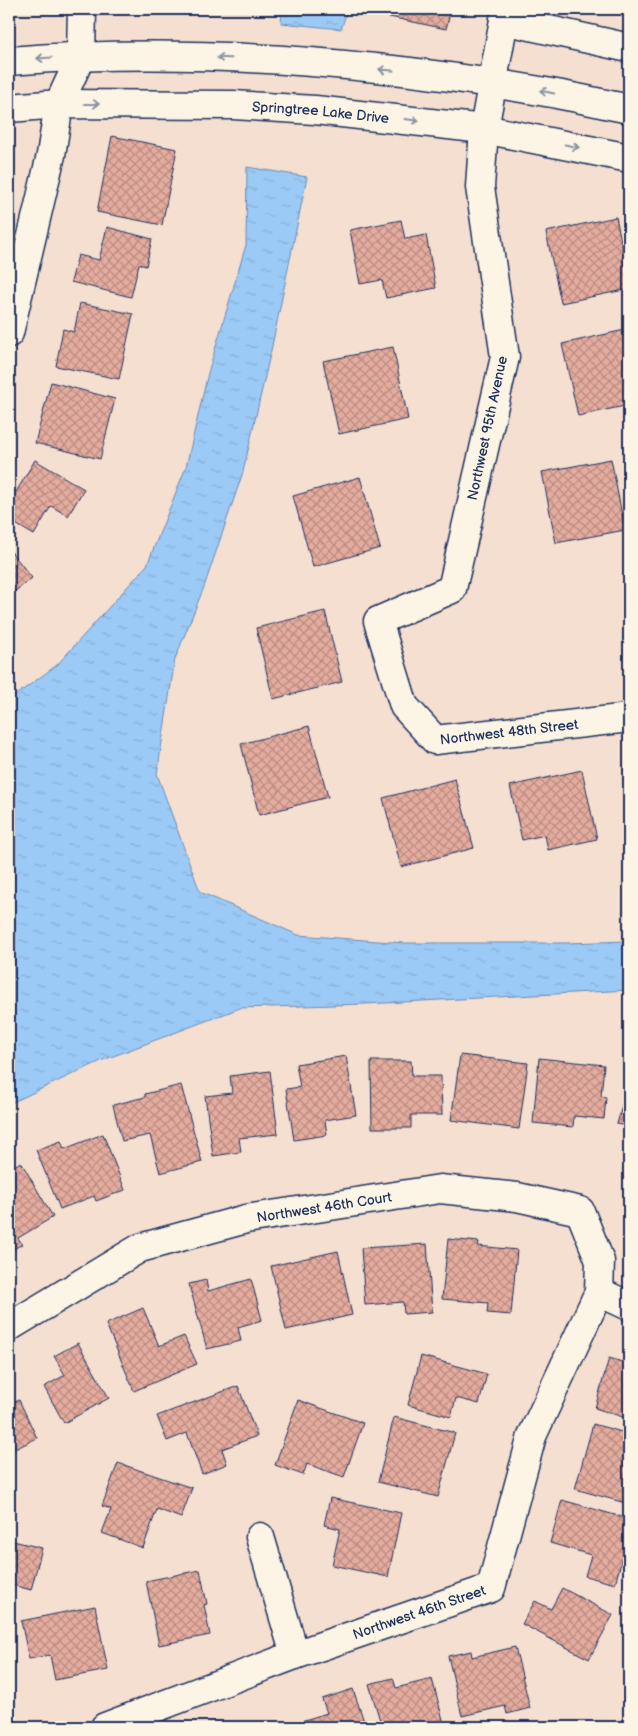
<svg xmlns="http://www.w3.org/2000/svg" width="638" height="1736" font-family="'Balsamiq Sans',sans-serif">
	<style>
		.water { fill: url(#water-ripples); stroke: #688cb9 }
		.building { fill: url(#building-cross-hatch); stroke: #1b2f5e }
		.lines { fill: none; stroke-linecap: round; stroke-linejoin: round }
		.street-casing { stroke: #1b2f5e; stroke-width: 31 }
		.secondary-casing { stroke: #1b2f5e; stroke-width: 31 }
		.street { stroke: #fcf5e5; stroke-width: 28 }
		.secondary { stroke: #fcf5e5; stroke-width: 28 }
		.oneway { stroke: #8c92a2 }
		.labels { text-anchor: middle; stroke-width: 5; stroke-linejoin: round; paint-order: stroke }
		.street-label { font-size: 14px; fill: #1b2f5e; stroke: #fcf5e5 }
	</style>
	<defs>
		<pattern id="water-ripples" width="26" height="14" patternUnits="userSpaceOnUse" patternTransform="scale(1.25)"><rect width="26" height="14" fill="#9bcaf6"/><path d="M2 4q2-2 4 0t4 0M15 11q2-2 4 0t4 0" fill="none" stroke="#85aed5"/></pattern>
		<pattern id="building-cross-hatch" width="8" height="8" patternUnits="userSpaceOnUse" patternTransform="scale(1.25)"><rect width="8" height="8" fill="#e5ac9e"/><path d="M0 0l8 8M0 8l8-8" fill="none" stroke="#b98c84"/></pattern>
	</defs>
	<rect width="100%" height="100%" fill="#f5dfd0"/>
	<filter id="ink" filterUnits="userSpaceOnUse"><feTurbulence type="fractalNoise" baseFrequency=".02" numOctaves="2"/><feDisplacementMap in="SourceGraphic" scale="10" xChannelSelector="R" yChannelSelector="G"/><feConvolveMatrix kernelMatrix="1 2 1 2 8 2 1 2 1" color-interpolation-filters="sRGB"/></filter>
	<g filter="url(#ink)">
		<g class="water">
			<polygon points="282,9 348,9 341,29 281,23"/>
			<polygon points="247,167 307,177 272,346 243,472 204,587 175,659 157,774 200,892 298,935 404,943 566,943 629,941 629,990 365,1004 240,1008 103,1060 9,1104 9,700 57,665 147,565 186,467 208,373 246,245"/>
		</g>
		<g class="building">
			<polygon points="386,9 451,9 446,29 385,16"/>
			<polygon points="112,136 177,149 162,225 97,212"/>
			<polygon points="616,217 629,280 629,289 561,303 546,232"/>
			<polygon points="401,220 405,239 426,235 436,288 386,298 382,280 360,284 350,230"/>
			<polygon points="107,227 152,239 146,266 139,264 131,297 71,282 78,255 99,260"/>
			<polygon points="80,303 133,314 119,379 56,366 63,329 74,332"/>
			<polygon points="629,329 629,405 578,416 562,344"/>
			<polygon points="393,347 408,419 339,434 323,361"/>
			<polygon points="51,382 115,399 100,459 35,443"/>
			<polygon points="611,459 625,530 556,543 542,472"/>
			<polygon points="35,460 84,489 68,516 51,506 34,535 9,520 9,487 16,492"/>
			<polygon points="360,477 380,548 313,567 293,496"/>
			<polygon points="9,549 32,578 9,596"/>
			<polygon points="325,611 342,682 273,699 256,628"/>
			<polygon points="309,726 328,797 259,815 241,744"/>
			<polygon points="582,770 597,839 548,850 545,835 522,840 510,786"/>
			<polygon points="455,779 474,848 401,867 383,798"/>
			<polygon points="460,1055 528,1063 519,1129 451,1120"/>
			<polygon points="346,1056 356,1115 325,1120 327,1135 294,1140 286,1089 300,1087 296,1064"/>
			<polygon points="539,1058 604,1065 601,1096 606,1097 604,1119 574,1116 573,1127 533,1123"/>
			<polygon points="371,1061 411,1061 412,1076 441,1076 442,1115 411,1115 411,1128 372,1128"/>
			<polygon points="270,1071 278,1134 239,1138 241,1152 213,1156 205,1096 232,1093 230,1076"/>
			<polygon points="629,1080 629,1127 617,1124"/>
			<polygon points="181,1085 202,1162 160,1173 150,1135 122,1141 113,1105 145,1097 145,1094"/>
			<polygon points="103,1134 125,1190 96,1201 94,1196 60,1209 36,1150 61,1141 64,1149"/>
			<polygon points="21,1162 53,1217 18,1238 22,1244 9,1252 9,1169"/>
			<polygon points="448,1239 479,1242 478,1246 517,1250 511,1315 487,1313 488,1303 442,1299"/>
			<polygon points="427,1244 432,1312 404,1314 403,1302 365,1305 361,1248"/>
			<polygon points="338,1251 352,1315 286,1330 271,1266"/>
			<polygon points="251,1279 262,1320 238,1327 241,1341 207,1349 189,1284 206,1280 208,1291"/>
			<polygon points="143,1308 159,1346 184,1336 197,1364 134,1391 106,1324"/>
			<polygon points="78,1343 109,1398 64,1423 44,1387 65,1375 54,1356"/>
			<polygon points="421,1356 487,1374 479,1404 456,1398 451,1417 408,1405"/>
			<polygon points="609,1358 629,1364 629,1419 595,1408"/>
			<polygon points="238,1386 257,1436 222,1449 227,1464 202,1474 187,1433 167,1441 157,1416"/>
			<polygon points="19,1400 37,1438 9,1452 9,1404"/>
			<polygon points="298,1400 363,1423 344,1477 307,1464 303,1475 275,1465"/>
			<polygon points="394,1417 455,1433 438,1497 378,1482"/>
			<polygon points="593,1424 629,1434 629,1504 575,1489"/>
			<polygon points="118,1463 192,1488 181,1518 157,1509 143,1548 102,1533 111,1509 102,1506"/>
			<polygon points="330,1498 401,1513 388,1577 332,1565 340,1529 324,1525"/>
			<polygon points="562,1500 629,1519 629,1533 615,1584 585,1576 591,1555 550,1543"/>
			<polygon points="9,1540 42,1548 31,1590 9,1584"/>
			<polygon points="200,1570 207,1604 204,1605 210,1635 159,1645 146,1581"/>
			<polygon points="562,1588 613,1615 589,1659 522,1624 535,1601 551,1609"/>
			<polygon points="95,1606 108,1670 55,1680 50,1655 29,1659 21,1621"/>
			<polygon points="515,1647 530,1708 507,1714 505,1706 462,1716 448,1656 471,1651 472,1657"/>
			<polygon points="393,1678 396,1688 432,1679 445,1727 382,1727 369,1684"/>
			<polygon points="353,1689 366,1727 296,1727 295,1723 327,1713 322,1699"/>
		</g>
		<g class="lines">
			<defs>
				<g id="street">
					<path id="s1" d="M506,9L484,129L480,187L505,357L452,589L378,621L404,706L435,740L629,718"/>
					<polyline points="504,20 629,48"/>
					<polyline points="9,333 51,155 59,104 81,56 82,9"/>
					<polyline points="599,1292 629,1306"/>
					<path id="s2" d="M9,1327L140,1248L246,1219L440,1189L517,1197L580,1211L600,1261L599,1292L532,1436L491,1588L295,1655L105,1727"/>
					<polyline points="260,1537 295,1655"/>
				</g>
				<g id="secondary">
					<path d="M9,61C186,47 366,61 540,91C570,96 600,103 629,109"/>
					<path id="s3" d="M9,108L59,104L233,105L315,110L484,129L629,158"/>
				</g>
			</defs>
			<use href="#street" class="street-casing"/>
			<use href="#secondary" class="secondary-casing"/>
			<use href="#street" class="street"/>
			<use href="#secondary" class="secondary"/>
		</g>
		<defs><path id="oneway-shaft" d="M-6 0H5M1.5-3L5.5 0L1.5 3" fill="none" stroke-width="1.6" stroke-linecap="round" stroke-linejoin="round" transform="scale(1.25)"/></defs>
		<g class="oneway">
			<use href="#oneway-shaft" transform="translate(44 58) rotate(176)"/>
			<use href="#oneway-shaft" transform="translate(224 58) rotate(-178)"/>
			<use href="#oneway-shaft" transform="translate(386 70) rotate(-174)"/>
			<use href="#oneway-shaft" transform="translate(547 92) rotate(-169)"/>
			<use href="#oneway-shaft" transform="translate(92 104)"/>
			<use href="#oneway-shaft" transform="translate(412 120) rotate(7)"/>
			<use href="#oneway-shaft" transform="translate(572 146) rotate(12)"/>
		</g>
	</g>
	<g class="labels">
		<g class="street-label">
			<text dy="5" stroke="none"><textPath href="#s3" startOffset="312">Springtree Lake Drive</textPath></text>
			<text transform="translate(487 428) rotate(-78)" y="5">Northwest 95th Avenue</text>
			<text dy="5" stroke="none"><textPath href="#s1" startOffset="880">Northwest 48th Street</textPath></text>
			<text dy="5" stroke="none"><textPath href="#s2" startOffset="342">Northwest 46th Court</textPath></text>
			<text transform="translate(419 1612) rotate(-19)" y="5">Northwest 46th Street</text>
		</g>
	</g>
	<rect width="638" height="1736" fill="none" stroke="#fcf5e5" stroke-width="30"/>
	<rect x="15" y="15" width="608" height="1706" fill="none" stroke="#1b2f5e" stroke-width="2" filter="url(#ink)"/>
</svg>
